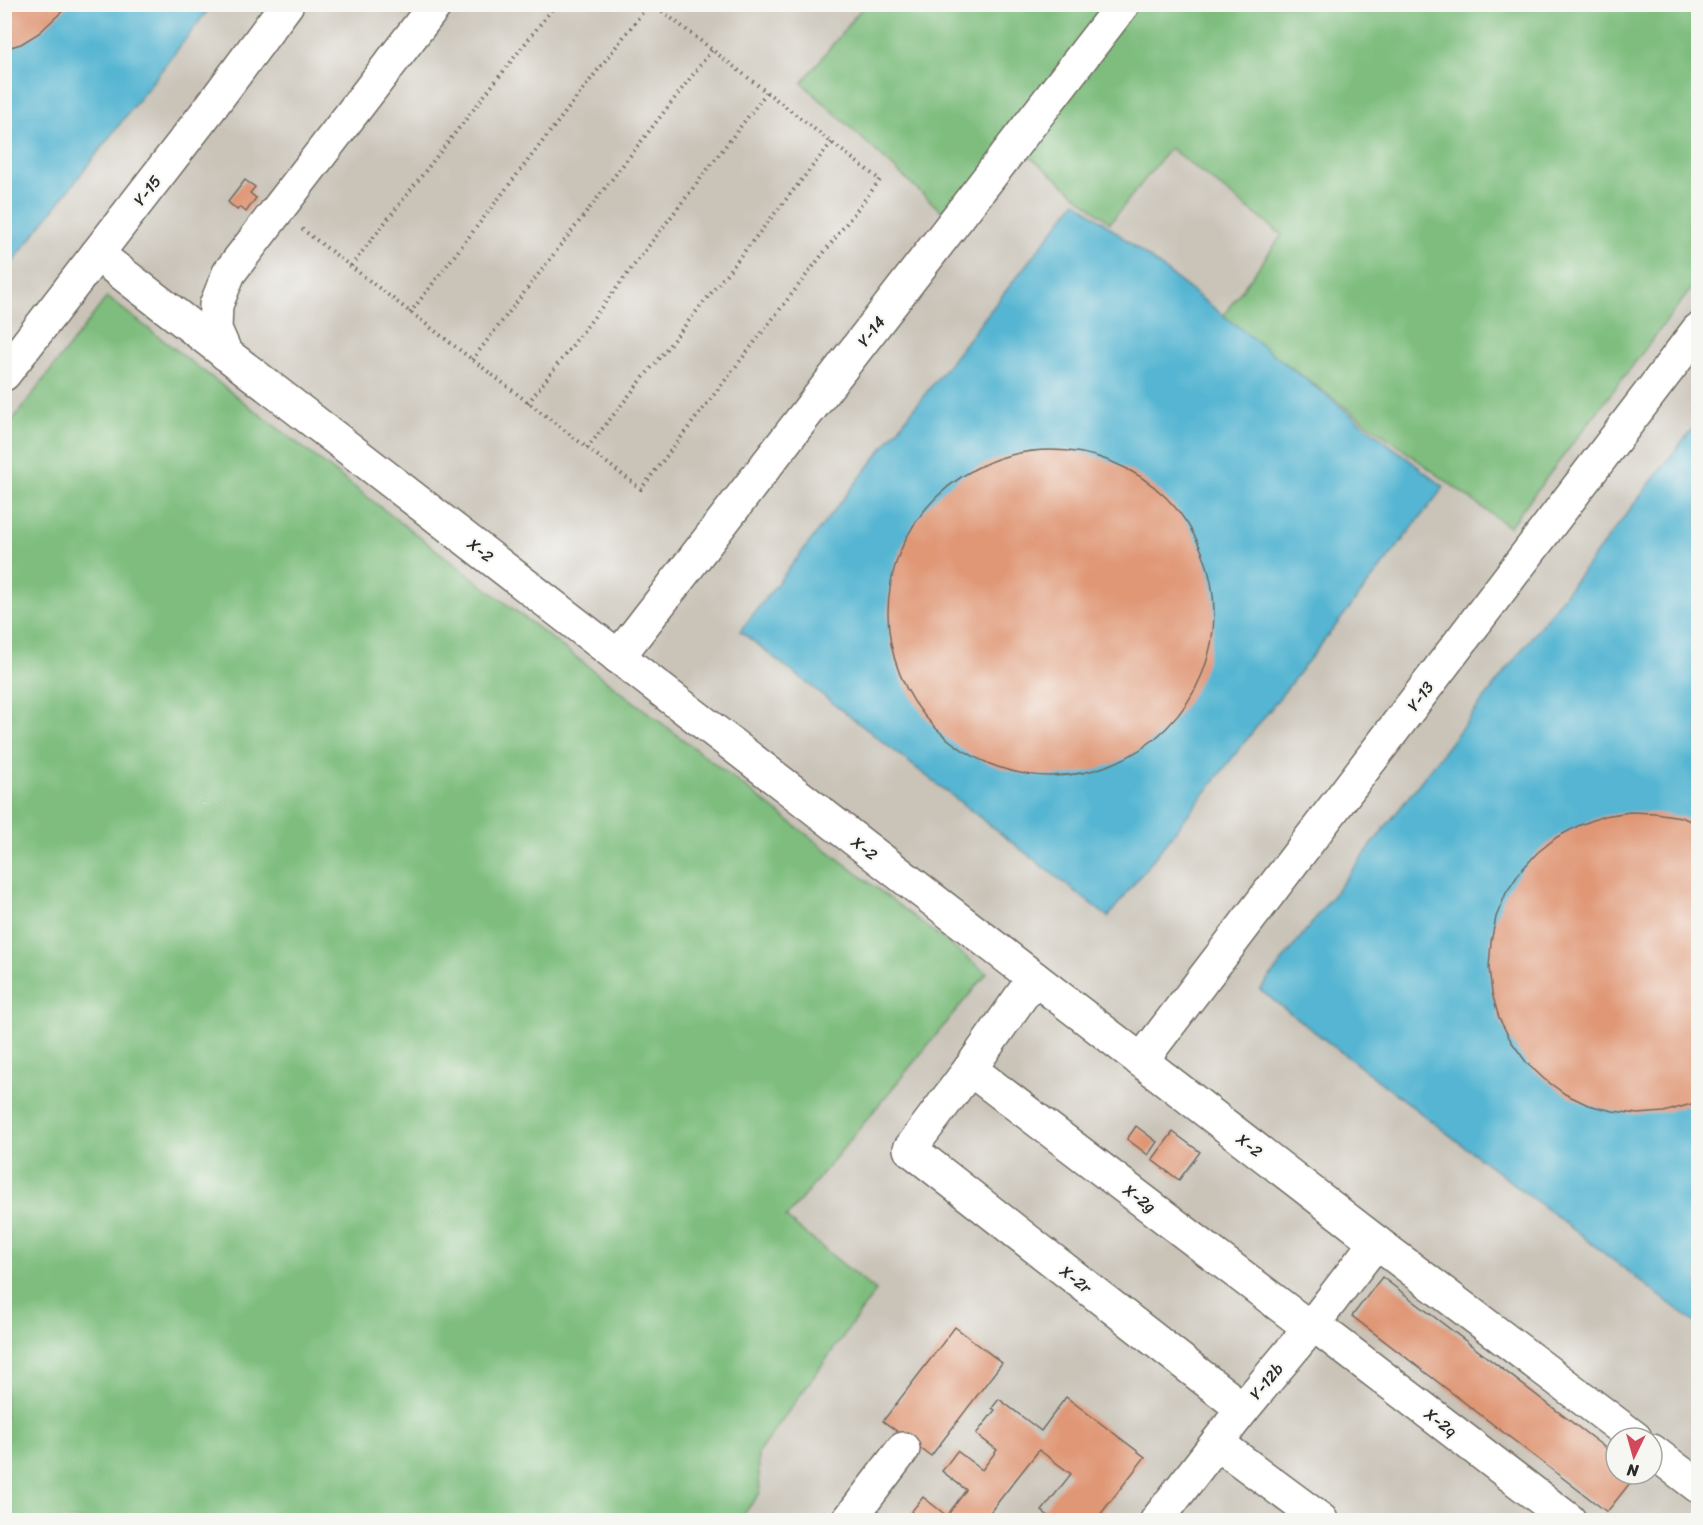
<svg xmlns="http://www.w3.org/2000/svg" width="1703" height="1525" font-family="Sriracha,sans-serif">
	<style>
		.industrial { fill: #c9c3b8; fill-rule: evenodd }
		.forest { fill: #7ebd7e; stroke: #547454; stroke-width: 1.5 }
		.water { fill: #54b5d2; stroke: #40707e; stroke-width: 1.5 }
		.building { fill: #e09776 }
		.lines { fill: none; stroke-linecap: round; stroke-linejoin: round }
		.minor-casing { stroke: #706b62; stroke-width: 36 }
		.path { stroke: #706b62; stroke-width: 4; stroke-dasharray: 1.5 4.5; stroke-linecap: butt }
		.minor { stroke: #fff; stroke-width: 33 }
		.labels { text-anchor: middle; stroke-width: 4.5; stroke-linejoin: round; paint-order: stroke }
		.street-label { font-size: 16px; fill: #2b2b2b; stroke: #f6f6f2 }
	</style>
	<rect width="100%" height="100%" fill="#f6f6f2"/>
	<filter id="ink" filterUnits="userSpaceOnUse"><feTurbulence type="fractalNoise" baseFrequency=".0167" numOctaves="2"/><feDisplacementMap in="SourceGraphic" scale="12" xChannelSelector="R" yChannelSelector="G"/><feConvolveMatrix kernelMatrix="1 2 1 2 8 2 1 2 1" color-interpolation-filters="sRGB"/></filter>
	<filter id="wash" filterUnits="userSpaceOnUse"><feTurbulence type="fractalNoise" baseFrequency=".008" numOctaves="4" result="noise"/><feDisplacementMap in="SourceGraphic" scale="24" xChannelSelector="R" yChannelSelector="G"/><feGaussianBlur stdDeviation="1.35" result="paint"/><feColorMatrix in="noise" values="0 0 0 0 0 0 0 0 0 0 0 0 0 0 0 0 0 1.4 0 .05"/><feComposite in="paint" operator="in"/></filter>
	<g filter="url(#wash)">
		<rect width="100%" height="100%" fill="#f0e3c9"/>
		<path class="industrial" d="M5,5H1698V1520H5ZM1616,1438H1652V1474H1616Z"/>
		<g class="forest">
			<polygon points="864,5 1698,5 1698,280 1509,527 1222,317 1282,235 1170,148 1110,223 1027,154 941,211 802,83"/>
			<polygon points="107,297 987,973 786,1218 876,1291 758,1453 760,1493 739,1520 5,1520 5,430"/>
		</g>
		<g class="water">
			<polygon points="5,5 212,5 5,272"/>
			<polygon points="1076,201 1444,487 1108,917 740,631"/>
			<polygon points="1698,421 1698,1325 1260,990"/>
		</g>
		<g id="blocks">
			<g class="building">
				<polygon points="4,4 70,4 39,33 21,44 4,49"/>
				<polygon points="245,180 255,187 250,193 256,198 246,212 240,207 237,210 228,202"/>
				<circle cx="1051" cy="613" r="163"/>
				<polygon points="1630,812 1655,813 1681,817 1698,824 1698,1102 1664,1112 1638,1114 1613,1111 1588,1105 1565,1094 1544,1079 1526,1062 1511,1041 1499,1018 1492,993 1489,968 1491,942 1496,917 1506,893 1520,872 1537,853 1557,837 1580,825 1604,816"/>
				<polygon points="1136,1126 1157,1142 1148,1155 1127,1139"/>
				<polygon points="1173,1132 1200,1152 1179,1180 1152,1160"/>
				<polygon points="1382,1277 1616,1456 1616,1474 1637,1474 1607,1512 1352,1316"/>
				<polygon points="955,1327 1002,1363 931,1456 883,1421"/>
				<polygon points="1066,1397 1145,1457 1096,1520 1048,1520 1050,1517 1042,1511 1071,1474 1039,1450 984,1520 914,1520 908,1516 923,1497 947,1516 966,1490 942,1471 957,1451 982,1470 997,1450 976,1434 995,1410 992,1408 999,1399 1041,1431"/>
			</g>
		</g>
	</g>
	<g filter="url(#ink)">
		<use href="#blocks" fill-opacity="0" stroke="#706b62" stroke-width="1.5"/>
		<g class="lines">
			<defs>
				<g id="minor">
					<polyline points="97,254 1376,1242 1635,1438"/>
					<polyline points="226,354 215,329 216,305 229,273 436,4"/>
					<polyline points="4,374 210,108 287,4"/>
					<polyline points="618,657 1123,4"/>
					<polyline points="1034,978 970,1069 910,1149 1243,1409"/>
					<polyline points="1141,1061 1698,330"/>
					<polyline points="970,1069 1310,1328"/>
					<polyline points="1313,1324 1569,1520"/>
					<polyline points="1217,1443 1321,1520"/>
					<polyline points="1652,1451 1698,1486"/>
					<polyline points="849,1520 903,1449"/>
					<polyline points="1157,1520 1243,1409 1310,1328 1376,1242"/>
				</g>
			</defs>
			<use href="#minor" class="minor-casing"/>
			<g class="path">
				<polyline points="302,229 641,489 880,180 653,4"/>
				<polyline points="351,266 556,4"/>
				<polyline points="410,313 649,4"/>
				<polyline points="472,360 712,50"/>
				<polyline points="528,403 767,92"/>
				<polyline points="587,448 832,142"/>
			</g>
			<use href="#minor" class="minor"/>
		</g>
	</g>
	<g class="labels">
		<g class="street-label">
			<text transform="translate(147 190) rotate(-52)" y="6">Y-15</text>
			<text transform="translate(871 331) rotate(-52)" y="6">Y-14</text>
			<text transform="translate(481 550) rotate(38)" y="6">X-2</text>
			<text transform="translate(1420 696) rotate(-53)" y="6">Y-13</text>
			<text transform="translate(865 848) rotate(38)" y="6">X-2</text>
			<text transform="translate(1250 1145) rotate(38)" y="6">X-2</text>
			<text transform="translate(1140 1198) rotate(37)" y="6">X-2g</text>
			<text transform="translate(1076 1279) rotate(38)" y="6">X-2r</text>
			<text transform="translate(1266 1381) rotate(-50)" y="6">Y-12b</text>
			<text transform="translate(1441 1422) rotate(37)" y="6">X-2q</text>
		</g>
	</g>
	<rect width="1703" height="1525" fill="none" stroke="#f6f6f2" stroke-width="24"/>
	<g transform="translate(1634 1456) rotate(185)"><circle r="28" fill="#f6f6f2" stroke="#a5a5a2" stroke-width="1.5"/>
	<path d="M0-4.5L10 22L0 15L-10 22Z" fill="#d1495b"/>
	<text y="-9" font-size="16" font-weight="bold" text-anchor="middle" fill="#2b2b2b">N</text>
	</g>
</svg>
